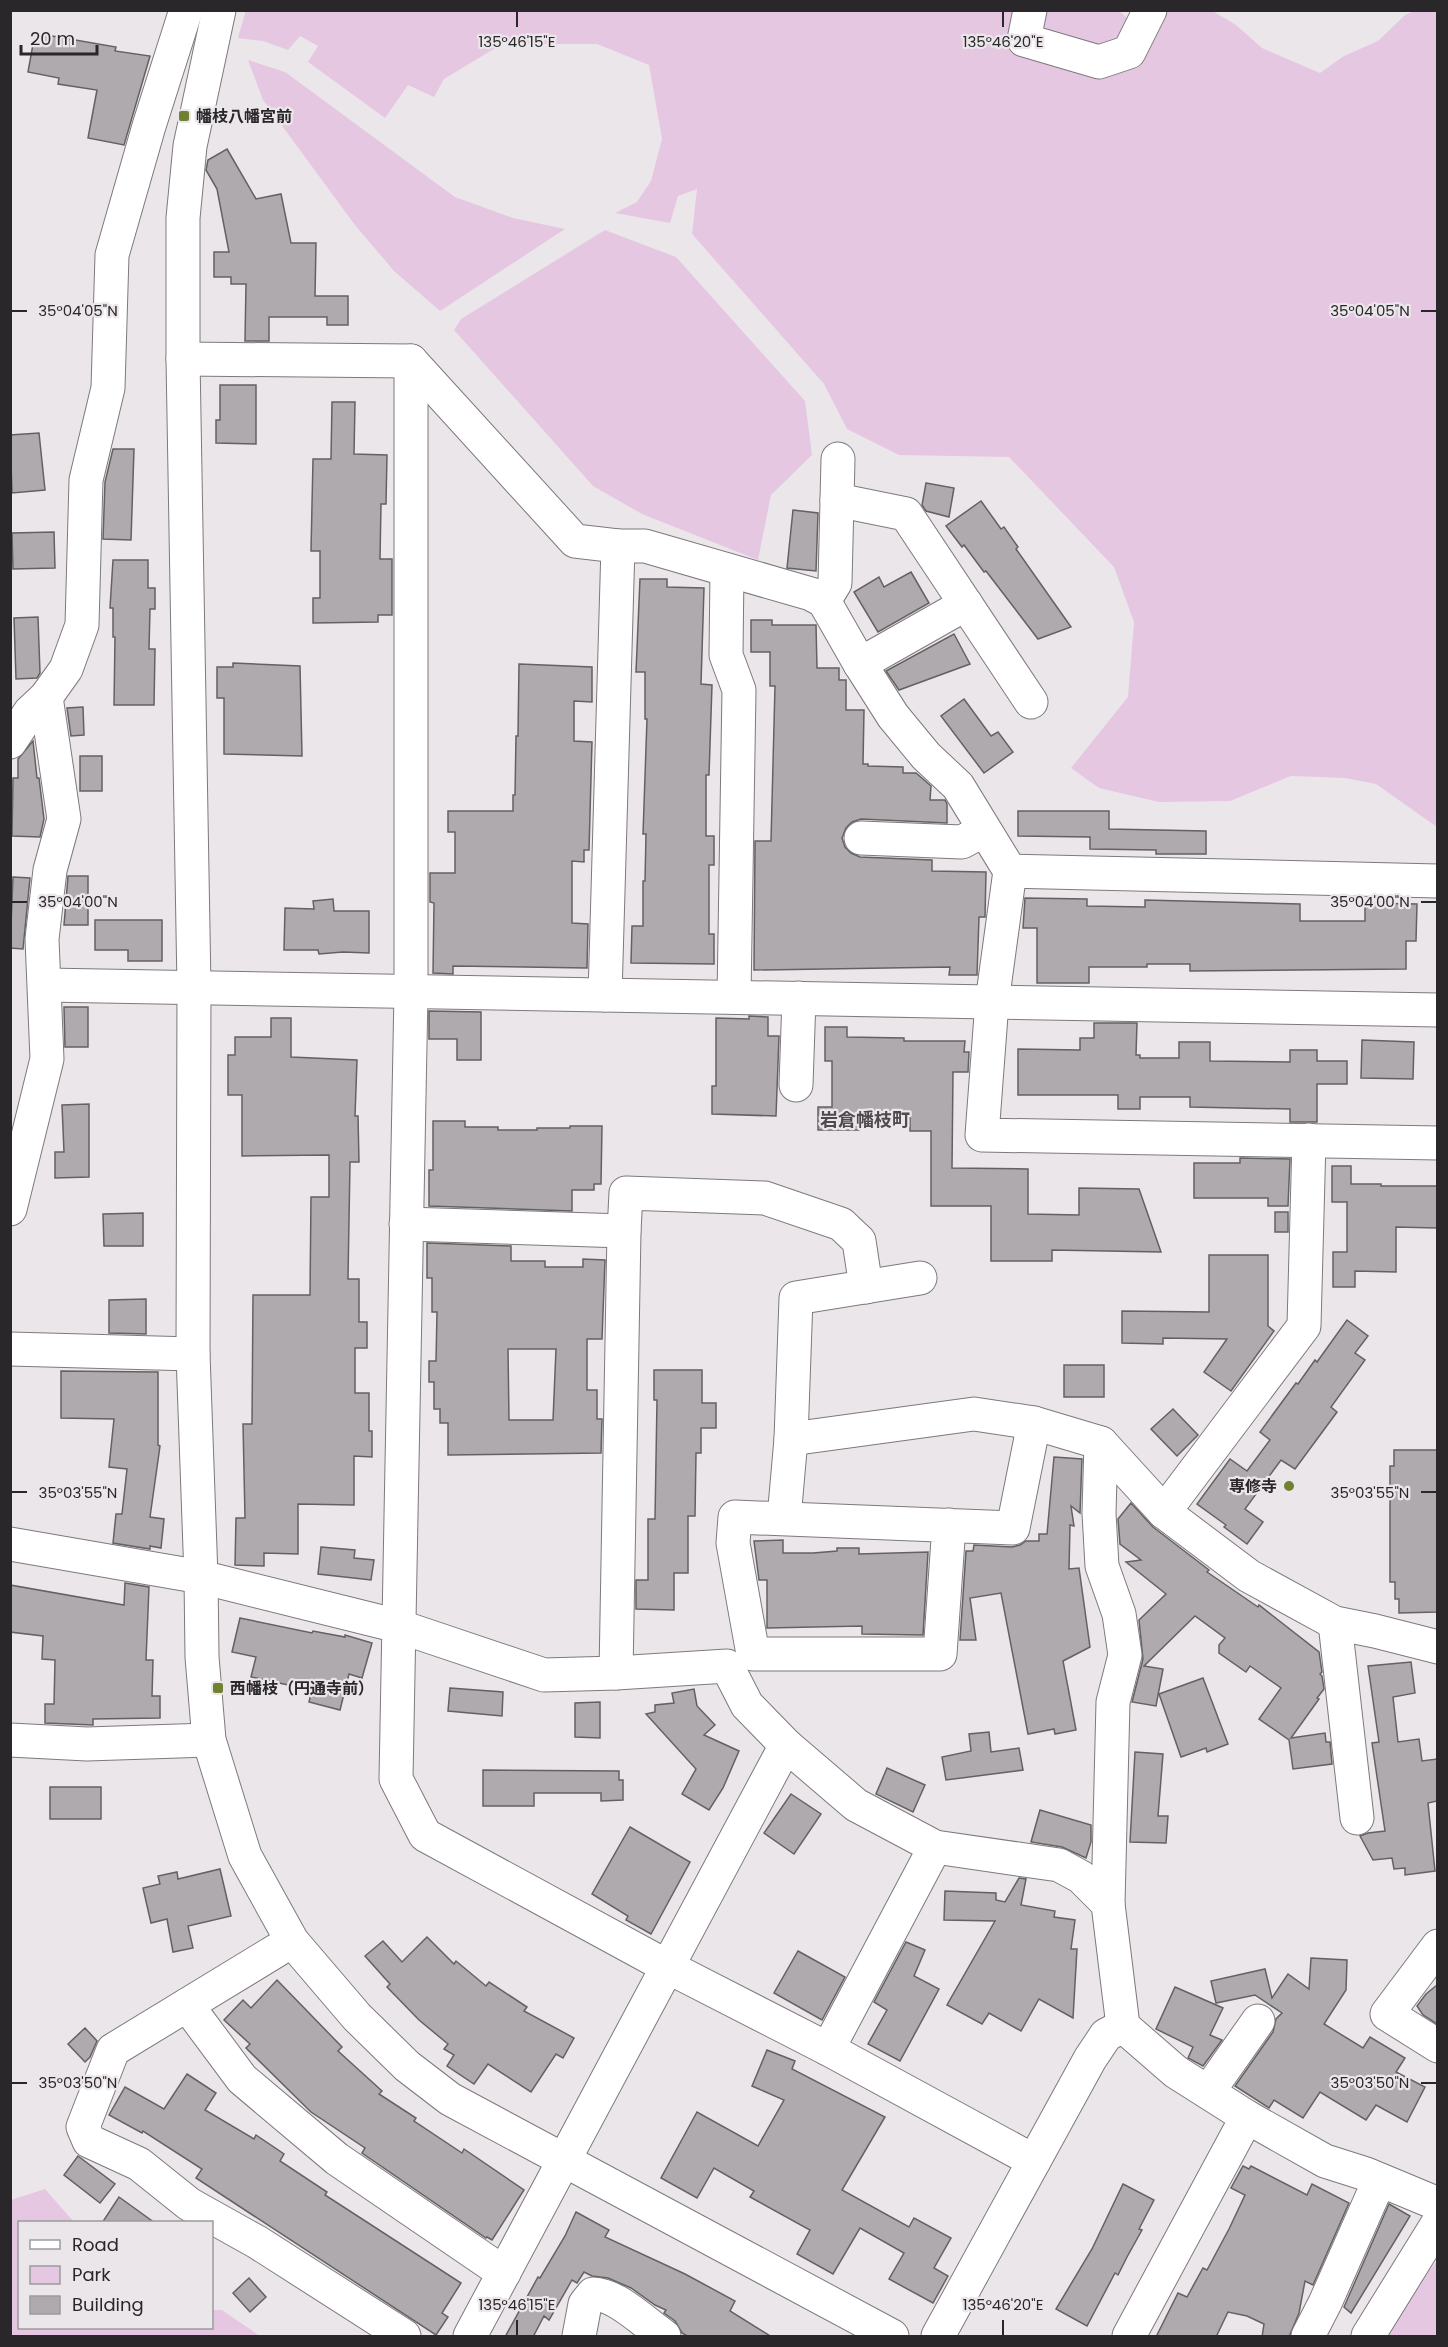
<svg xmlns="http://www.w3.org/2000/svg" width="1448" height="2347" font-family="Poppins,'Noto Sans JP',sans-serif">
	<style>
		.green { fill: #e6c7e2 }
		.building { fill: #afaaae; stroke: #646064; stroke-width: 1.5; fill-rule: evenodd }
		.lines { fill: none; stroke-linecap: round; stroke-linejoin: round }
		.minor-casing { stroke: #7d797d; stroke-width: 35 }
		.minor { stroke: #fff; stroke-width: 33 }
		.ticks { fill: none; stroke: #292729; stroke-width: 2 }
		.poi-dot { fill: #708232; stroke: #ebe6ea; stroke-width: 2 }
		.labels { text-anchor: middle; stroke-width: 4.5; stroke-linejoin: round; paint-order: stroke }
		.poi-label { font-size: 16px; font-weight: bold; fill: #292729; stroke: #ebe6ea; text-anchor: start }
		.neighbourhood-label { font-size: 18px; font-weight: bold; fill: #4e4a4d; stroke: #ebe6ea }
		.ticks-label { font-size: 15px; text-anchor: middle; fill: #292729; stroke: #ebe6ea; stroke-width: 4.5; stroke-linejoin: round; paint-order: stroke }
	</style>
	<rect width="100%" height="100%" fill="#ebe6ea"/>
	<g class="green">
		<polygon points="246,10 1118,10 1127,18 1138,11 1211,10 1236,25 1262,48 1320,73 1344,56 1378,41 1405,15 1414,11 1437,11 1437,827 1376,784 1345,778 1291,776 1230,801 1159,802 1099,788 1071,768 1128,697 1134,622 1114,567 1009,457 899,455 847,429 824,384 692,234 697,189 678,196 670,223 615,213 637,202 651,181 662,139 649,65 597,44 502,44 444,79 434,97 408,85 385,118 308,62 318,46 300,36 288,50 263,41 238,38"/>
		<polygon points="248,60 285,72 455,197 513,218 565,229 440,311 394,271 355,225 263,100"/>
		<polygon points="605,230 676,257 805,401 812,455 771,495 758,560 642,514 593,486 454,330 461,319"/>
		<polygon points="45,2189 74,2222 20,2222 20,2328 212,2328 212,2310 222,2310 260,2336 11,2336 11,2200"/>
		<polygon points="1437,2261 1437,2336 1382,2336 1408,2295"/>
	</g>
	<g class="building">
		<polygon points="35,33 116,47 115,51 150,56 124,145 88,138 97,90 58,84 59,78 28,72"/>
		<polygon points="227,149 256,199 281,194 291,243 316,243 315,296 348,296 348,325 327,325 327,317 269,317 269,341 245,341 246,284 231,284 231,277 214,277 214,252 229,252 217,189 206,170 208,160"/>
		<polygon points="220,385 256,385 256,444 216,443 216,420 220,420"/>
		<polygon points="332,402 355,402 354,454 387,455 386,504 381,504 380,559 392,559 392,615 378,615 378,622 313,623 313,598 320,598 320,551 311,551 313,459 331,459"/>
		<polygon points="39,433 45,490 12,493 10,435"/>
		<polygon points="113,449 134,449 131,540 103,539 105,482"/>
		<polygon points="926,483 954,488 949,517 926,511 922,505"/>
		<polygon points="981,501 1001,529 1004,527 1018,547 1016,549 1071,627 1038,639 986,571 984,572 964,545 962,547 946,526"/>
		<polygon points="793,510 818,513 816,571 787,568"/>
		<polygon points="54,532 55,568 13,569 12,533"/>
		<polygon points="113,560 148,560 148,588 155,588 155,609 150,609 149,649 155,649 154,705 114,705 115,637 113,637 113,608 110,608"/>
		<polygon points="911,572 929,603 878,632 854,592 879,577 884,587"/>
		<polygon points="640,579 667,579 667,587 704,588 701,684 712,685 709,775 706,775 706,836 714,836 714,865 709,865 709,934 714,934 714,964 631,963 632,926 643,926 643,881 645,881 646,834 643,834 647,719 645,719 645,672 636,672"/>
		<polygon points="38,617 40,673 37,678 16,679 14,618"/>
		<polygon points="751,620 772,620 772,625 816,625 817,668 839,668 839,680 846,680 846,710 864,710 863,764 868,764 868,766 903,767 903,773 916,773 931,786 930,800 945,800 947,804 947,823 861,819 852,822 846,828 842,838 845,847 851,853 860,857 932,860 932,871 986,872 985,917 979,917 977,975 949,975 950,967 754,970 755,841 771,841 775,686 770,686 770,652 751,652"/>
		<polygon points="954,634 970,664 899,690 886,671"/>
		<polygon points="233,663 300,666 302,756 224,754 224,698 217,698 217,667 233,667"/>
		<polygon points="519,664 592,667 592,702 574,701 574,741 592,742 589,850 584,850 584,862 572,861 572,923 588,924 587,968 453,966 453,974 433,973 434,903 430,902 430,873 455,873 455,832 448,832 448,811 513,811 513,795 515,795 516,736 518,736"/>
		<polygon points="964,699 991,736 998,732 1013,752 984,773 941,716"/>
		<polygon points="83,707 84,735 71,736 67,708"/>
		<polygon points="33,741 37,778 39,778 44,819 40,837 12,836 13,778 18,778 18,759"/>
		<rect x="80" y="756" width="22" height="35"/>
		<polygon points="1018,811 1109,811 1109,829 1206,831 1206,854 1156,854 1156,850 1090,849 1090,837 1018,836"/>
		<polygon points="68,876 88,876 88,925 64,925"/>
		<polygon points="13,877 30,878 23,949 10,948"/>
		<polygon points="1025,898 1087,899 1087,906 1145,907 1145,900 1300,904 1300,921 1365,921 1365,903 1417,904 1416,941 1406,941 1406,969 1190,971 1190,964 1147,964 1147,967 1089,967 1089,983 1037,983 1037,928 1023,928"/>
		<polygon points="333,899 334,911 369,911 369,953 343,952 319,954 318,950 284,950 285,908 314,909 313,901"/>
		<polygon points="95,920 162,920 162,961 128,961 128,950 95,950"/>
		<polygon points="64,1007 88,1007 88,1047 65,1047"/>
		<polygon points="429,1011 481,1012 481,1060 457,1060 457,1039 429,1039"/>
		<polygon points="749,1016 768,1017 768,1036 779,1036 776,1116 712,1114 712,1086 716,1086 716,1018 749,1019"/>
		<polygon points="271,1018 291,1018 291,1057 357,1060 355,1116 358,1116 359,1162 350,1162 348,1279 359,1279 359,1322 367,1322 367,1348 355,1348 355,1393 369,1393 369,1431 372,1431 372,1457 354,1456 354,1505 298,1504 298,1554 264,1553 264,1566 235,1565 236,1518 245,1518 243,1424 252,1424 253,1295 310,1295 311,1197 329,1197 329,1155 242,1156 242,1095 228,1095 228,1055 235,1055 235,1037 271,1037"/>
		<polygon points="1094,1023 1137,1023 1136,1055 1140,1055 1140,1058 1179,1058 1179,1042 1210,1042 1210,1061 1290,1062 1290,1050 1317,1050 1317,1061 1347,1061 1347,1084 1317,1084 1317,1122 1290,1122 1290,1109 1190,1107 1190,1097 1140,1097 1140,1109 1118,1109 1118,1095 1018,1095 1018,1049 1080,1050 1080,1038 1094,1038"/>
		<polygon points="825,1027 847,1027 847,1037 904,1038 904,1041 965,1041 964,1052 969,1052 968,1072 953,1072 952,1168 1028,1169 1028,1214 1079,1215 1079,1188 1139,1189 1161,1252 1052,1250 1052,1261 991,1261 991,1206 931,1206 931,1131 910,1131 910,1118 859,1118 859,1130 818,1130 818,1107 832,1107 832,1061 825,1061"/>
		<polygon points="1362,1040 1414,1042 1413,1079 1361,1078"/>
		<polygon points="89,1104 89,1177 55,1178 55,1152 64,1152 62,1105"/>
		<polygon points="433,1121 465,1121 465,1127 498,1127 498,1130 537,1130 537,1128 570,1128 570,1126 602,1126 601,1184 594,1184 594,1190 572,1190 572,1211 429,1206 429,1170 433,1170"/>
		<polygon points="1240,1158 1290,1159 1288,1206 1268,1206 1268,1198 1194,1198 1194,1163 1240,1163"/>
		<polygon points="1332,1166 1351,1166 1351,1184 1381,1184 1381,1186 1437,1186 1437,1228 1396,1227 1396,1272 1355,1271 1355,1287 1333,1287 1333,1252 1347,1252 1347,1202 1332,1202"/>
		<rect x="1275" y="1212" width="13" height="20"/>
		<polygon points="143,1213 143,1246 104,1246 103,1214"/>
		<path d="M427,1243L511,1246V1261H545V1267H583V1259L605,1260L602,1339H587V1390H597V1419H602L601,1453L448,1455V1423H440V1409H434V1382H429V1361H436L437,1312H432V1278H427ZM508,1349H556L553,1420H509Z"/>
		<polygon points="1209,1255 1268,1255 1268,1326 1274,1331 1231,1391 1204,1372 1227,1339 1163,1338 1163,1344 1122,1343 1122,1311 1209,1312"/>
		<polygon points="146,1299 146,1334 109,1333 109,1300"/>
		<polygon points="1347,1320 1368,1336 1355,1353 1365,1360 1331,1407 1337,1412 1295,1469 1281,1460 1245,1509 1263,1522 1247,1544 1224,1527 1226,1525 1197,1504 1230,1459 1247,1471 1270,1440 1260,1432 1296,1383 1298,1384 1315,1360 1317,1362"/>
		<rect x="1064" y="1365" width="40" height="32"/>
		<polygon points="654,1370 702,1370 702,1403 716,1403 716,1428 701,1428 701,1453 696,1453 695,1516 688,1516 688,1573 674,1573 674,1610 636,1609 636,1580 648,1580 648,1519 655,1519 657,1400 654,1400"/>
		<polygon points="61,1371 158,1372 158,1445 160,1446 150,1517 164,1519 161,1548 150,1546 150,1549 113,1543 116,1514 122,1514 127,1469 109,1467 114,1419 61,1418"/>
		<polygon points="1173,1409 1198,1435 1177,1456 1151,1429"/>
		<polygon points="1394,1450 1437,1450 1437,1612 1399,1613 1399,1599 1395,1599 1395,1582 1390,1582 1390,1466 1394,1466"/>
		<polygon points="1054,1457 1082,1459 1080,1513 1071,1506 1074,1526 1070,1525 1069,1569 1079,1568 1090,1647 1063,1661 1076,1730 1055,1734 1054,1729 1028,1734 1001,1593 970,1598 976,1640 960,1640 966,1551 973,1551 974,1545 1012,1547 1020,1545 1026,1541 1039,1541 1039,1534 1047,1534"/>
		<polygon points="1131,1503 1153,1527 1209,1570 1207,1572 1258,1607 1259,1605 1319,1652 1322,1672 1320,1674 1322,1676 1324,1689 1317,1698 1319,1699 1291,1738 1325,1733 1326,1742 1330,1742 1332,1764 1293,1769 1289,1740 1259,1719 1281,1688 1250,1666 1246,1672 1219,1653 1219,1645 1225,1638 1195,1616 1144,1666 1163,1669 1156,1706 1132,1702 1143,1659 1139,1620 1166,1594 1126,1562 1141,1560 1120,1544 1118,1519"/>
		<polygon points="783,1540 783,1553 813,1553 837,1551 837,1548 859,1548 859,1554 928,1552 923,1635 862,1634 862,1626 767,1628 767,1580 759,1580 754,1541"/>
		<polygon points="321,1547 355,1550 354,1558 374,1560 371,1580 318,1574"/>
		<polygon points="125,1583 149,1587 146,1660 153,1660 152,1696 160,1696 160,1718 93,1719 93,1725 45,1723 45,1704 54,1704 55,1660 42,1659 43,1636 10,1632 10,1585 124,1605"/>
		<polygon points="240,1618 312,1633 313,1631 345,1637 345,1635 372,1643 362,1678 349,1674 340,1710 309,1702 312,1690 251,1677 256,1657 232,1652"/>
		<polygon points="1411,1662 1415,1693 1393,1697 1398,1742 1419,1739 1422,1761 1437,1759 1437,1801 1428,1803 1435,1871 1405,1875 1405,1868 1394,1869 1392,1858 1373,1860 1360,1836 1368,1833 1385,1831 1372,1743 1379,1742 1368,1666"/>
		<polygon points="1203,1678 1228,1744 1207,1752 1206,1748 1181,1757 1159,1694"/>
		<polygon points="450,1688 503,1692 502,1716 448,1711"/>
		<polygon points="694,1689 697,1706 715,1725 704,1735 739,1751 723,1788 709,1810 682,1794 696,1769 646,1714 655,1712 655,1705 674,1703 672,1693"/>
		<polygon points="600,1702 600,1738 575,1737 575,1703"/>
		<polygon points="989,1732 991,1752 1019,1748 1023,1770 946,1780 942,1757 971,1751 969,1734"/>
		<polygon points="1135,1752 1163,1754 1158,1816 1168,1816 1166,1843 1130,1842"/>
		<polygon points="887,1768 925,1785 913,1812 876,1794"/>
		<polygon points="483,1770 619,1771 619,1780 623,1780 623,1800 601,1801 601,1793 534,1793 534,1806 483,1806"/>
		<rect x="50" y="1787" width="51" height="32"/>
		<polygon points="791,1794 821,1814 794,1854 764,1833"/>
		<polygon points="1040,1810 1091,1825 1091,1842 1086,1858 1062,1847 1031,1842"/>
		<polygon points="630,1827 690,1862 651,1934 626,1920 628,1916 592,1894"/>
		<polygon points="220,1869 231,1916 188,1926 193,1948 173,1952 167,1919 151,1923 143,1888 160,1884 158,1876 177,1872 178,1879"/>
		<polygon points="1019,1878 1026,1879 1021,1905 1055,1911 1054,1917 1075,1920 1071,1949 1077,1949 1073,2018 1039,1999 1021,2031 989,2013 982,2024 947,2005 995,1921 944,1920 945,1891 996,1893 996,1900 1005,1902"/>
		<polygon points="427,1937 454,1964 456,1961 486,1986 489,1982 527,2007 524,2011 574,2038 563,2058 556,2054 531,2092 488,2064 474,2084 447,2066 454,2055 444,2049 448,2044 419,2020 387,1987 390,1984 365,1956 383,1941 402,1962"/>
		<polygon points="906,1942 925,1950 914,1976 939,1989 900,2061 868,2044 887,2010 874,2002"/>
		<polygon points="798,1951 845,1977 822,2020 774,1993"/>
		<polygon points="1311,1958 1347,1960 1346,1990 1324,2024 1363,2048 1370,2037 1405,2058 1396,2072 1425,2087 1407,2122 1376,2105 1366,2120 1320,2092 1303,2118 1274,2100 1269,2108 1235,2086 1273,2032 1276,2019 1282,2013 1255,1995 1216,2003 1211,1981 1265,1969 1272,1998 1288,1974 1309,1989"/>
		<polygon points="277,1980 342,2047 338,2051 382,2091 379,2094 416,2118 414,2121 462,2153 464,2149 524,2190 492,2240 487,2237 486,2238 362,2153 365,2148 311,2112 246,2048 250,2044 224,2020 243,2000 251,2008"/>
		<polygon points="1437,1985 1437,2024 1423,2015 1417,2006 1426,1994"/>
		<polygon points="1175,1987 1223,2008 1210,2035 1222,2040 1203,2066 1188,2058 1193,2047 1156,2029"/>
		<polygon points="85,2028 97,2041 90,2057 85,2062 68,2044"/>
		<polygon points="767,2050 795,2061 792,2069 885,2117 842,2190 909,2227 914,2218 951,2238 934,2268 948,2276 933,2303 889,2279 904,2253 860,2228 833,2274 797,2254 810,2230 750,2197 754,2191 714,2168 697,2198 661,2178 697,2112 758,2146 784,2100 752,2086"/>
		<polygon points="187,2074 216,2093 205,2110 254,2139 256,2135 284,2154 280,2161 327,2192 325,2195 461,2283 442,2313 448,2317 436,2335 196,2178 202,2169 143,2131 142,2133 109,2115 125,2087 164,2109"/>
		<polygon points="78,2156 115,2184 100,2203 64,2175"/>
		<polygon points="1243,2166 1249,2169 1251,2166 1307,2195 1312,2184 1349,2203 1313,2285 1305,2281 1299,2313 1289,2337 1262,2337 1264,2324 1247,2316 1228,2312 1216,2337 1156,2337 1178,2293 1187,2297 1203,2268 1207,2270 1229,2229 1245,2195 1231,2188"/>
		<polygon points="1123,2184 1154,2200 1139,2229 1142,2230 1127,2257 1118,2275 1115,2273 1087,2326 1056,2309 1092,2249"/>
		<polygon points="119,2197 155,2223 102,2223"/>
		<polygon points="1389,2204 1410,2216 1351,2313 1344,2307"/>
		<polygon points="576,2212 609,2230 605,2237 685,2274 735,2301 730,2311 772,2337 689,2337 682,2333 675,2321 664,2313 666,2310 655,2305 631,2288 608,2278 592,2276 584,2272 577,2283 572,2280 549,2320 544,2316 533,2337 505,2337 538,2277 540,2278 565,2236"/>
		<polygon points="249,2278 266,2297 250,2312 233,2293"/>
	</g>
	<g class="lines">
		<defs>
			<g id="minor">
				<polyline points="219,10 190,146 183,218 183,359 194,987 193,1354 201,1577 202,1657 209,1740 245,1856 292,1941 357,2017 407,2066 450,2099 892,2336"/>
				<polyline points="1030,10 1024,40 1099,62 1129,52 1150,10"/>
				<polyline points="183,359 411,361 575,541 618,546 645,546 811,594 824,601 860,664 893,716 926,756 958,786 1010,871 992,1002 982,1135 1438,1143"/>
				<polyline points="411,361 411,992 396,1779 425,1835 668,1967 828,2049 1034,2161 938,2336"/>
				<polyline points="837,500 906,514 1031,702"/>
				<polyline points="727,570 726,655 739,690 734,997"/>
				<polyline points="824,601 835,583 838,459"/>
				<polyline points="860,664 966,604"/>
				<polyline points="10,742 30,712 46,697 66,669 82,625 86,480 108,388 112,255 149,126 186,10"/>
				<polyline points="861,838 962,842 984,830"/>
				<polyline points="1010,871 1438,881"/>
				<polyline points="45,985 1438,1010"/>
				<polyline points="605,995 618,546"/>
				<polyline points="796,1085 799,998"/>
				<polyline points="1309,1140 1304,1326 1164,1512 1249,1576 1335,1623 1375,1631 1438,1647"/>
				<polyline points="10,1209 47,1059 42,939 50,870 64,819 46,697"/>
				<polyline points="406,1224 624,1231 616,1673"/>
				<polyline points="624,1231 626,1193 765,1198 841,1224 859,1241 866,1287"/>
				<polyline points="10,1349 193,1354"/>
				<polyline points="791,1439 974,1414 1034,1423"/>
				<polyline points="1101,1443 1099,1513 1102,1566 1119,1614 1125,1655 1113,1702 1108,1904"/>
				<polyline points="784,1518 791,1439 796,1298 920,1278"/>
				<polyline points="949,1525 940,1654 753,1654 733,1543 735,1517 1013,1528 1034,1423 1101,1443 1164,1512"/>
				<polyline points="10,1544 201,1577 398,1626 544,1675 616,1673 727,1666 747,1705 786,1745 856,1805 935,1847 1059,1865 1081,1877 1108,1904 1123,2026 1176,2072 1247,2117 1325,2161 1366,2174 1438,2204"/>
				<polyline points="1335,1623 1357,1818"/>
				<polyline points="10,1740 87,1744 209,1740"/>
				<polyline points="292,1941 113,2050 83,2127 89,2141 139,2164 189,2204 257,2242 404,2336"/>
				<polyline points="1438,1946 1387,2014 1438,2046"/>
				<polyline points="187,2005 242,2079 337,2159 504,2273"/>
				<polyline points="828,2049 935,1847"/>
				<polyline points="1208,2092 1258,2021"/>
				<polyline points="1034,2161 1090,2059 1106,2035 1123,2026"/>
				<polyline points="470,2336 786,1745"/>
				<path d="M579,2336L585,2304L593,2294C616,2294 645,2323 664,2336"/>
				<polyline points="1129,2336 1247,2117"/>
				<polyline points="1308,2336 1325,2303 1379,2181"/>
				<polyline points="1368,2336 1438,2223"/>
			</g>
		</defs>
		<use href="#minor" class="minor-casing"/>
		<use href="#minor" class="minor"/>
	</g>
	<path class="ticks" d="M517,12V27M1003,12V27M12,311H27M1421,311H1436M12,902H27M1421,902H1436M12,1492H27M1421,1492H1436M12,2083H27M1421,2083H1436M517,2320V2335M1003,2320V2335"/>
	<g class="poi-dot">
		<rect x="178" y="110" width="12" height="12" rx="3"/>
		<circle cx="1289" cy="1486" r="6"/>
		<rect x="212" y="1682" width="12" height="12" rx="3"/>
	</g>
	<g class="labels">
		<g class="poi-label">
			<text x="196" y="122">幡枝八幡宮前</text>
			<text x="1277" y="1492" text-anchor="end">専修寺</text>
			<text x="230" y="1694">西幡枝（円通寺前）</text>
		</g>
		<g class="neighbourhood-label">
			<text x="865" y="1126">岩倉幡枝町</text>
		</g>
	</g>
	<g class="ticks-label">
		<text x="517" y="47">135°46'15"E</text>
		<text x="1003" y="47">135°46'20"E</text>
		<text x="78" y="316">35°04'05"N</text>
		<text x="1370" y="316">35°04'05"N</text>
		<text x="78" y="907">35°04'00"N</text>
		<text x="1370" y="907">35°04'00"N</text>
		<text x="78" y="1498">35°03'55"N</text>
		<text x="1370" y="1498">35°03'55"N</text>
		<text x="78" y="2088">35°03'50"N</text>
		<text x="1370" y="2088">35°03'50"N</text>
		<text x="517" y="2310">135°46'15"E</text>
		<text x="1003" y="2310">135°46'20"E</text>
	</g>
	<rect width="1448" height="2347" fill="none" stroke="#292729" stroke-width="24"/>
	<rect x="18" y="2221" width="195" height="108" fill="#ebe6ea" stroke="#9d9a9d" stroke-width="1.5"/>
	<rect x="30" y="2240" width="30" height="9" fill="#ffffff" stroke="#9d9a9d" stroke-width="1.5"/>
	<text x="72" y="2251" font-size="18" fill="#292729">Road</text>
	<rect x="30" y="2266" width="30" height="18" fill="#e6c7e2" stroke="#9d9a9d" stroke-width="1.5"/>
	<text x="72" y="2281" font-size="18" fill="#292729">Park</text>
	<rect x="30" y="2296" width="30" height="18" fill="#afaaae" stroke="#9d9a9d" stroke-width="1.5"/>
	<text x="72" y="2311" font-size="18" fill="#292729">Building</text>
	<path d="M21 45v9h76v-9" fill="none" stroke="#292729" stroke-width="3"/>
	<text x="30" y="45" font-size="18" fill="#292729" stroke="#ebe6ea" stroke-width="4.5" paint-order="stroke">20 m</text>
</svg>
